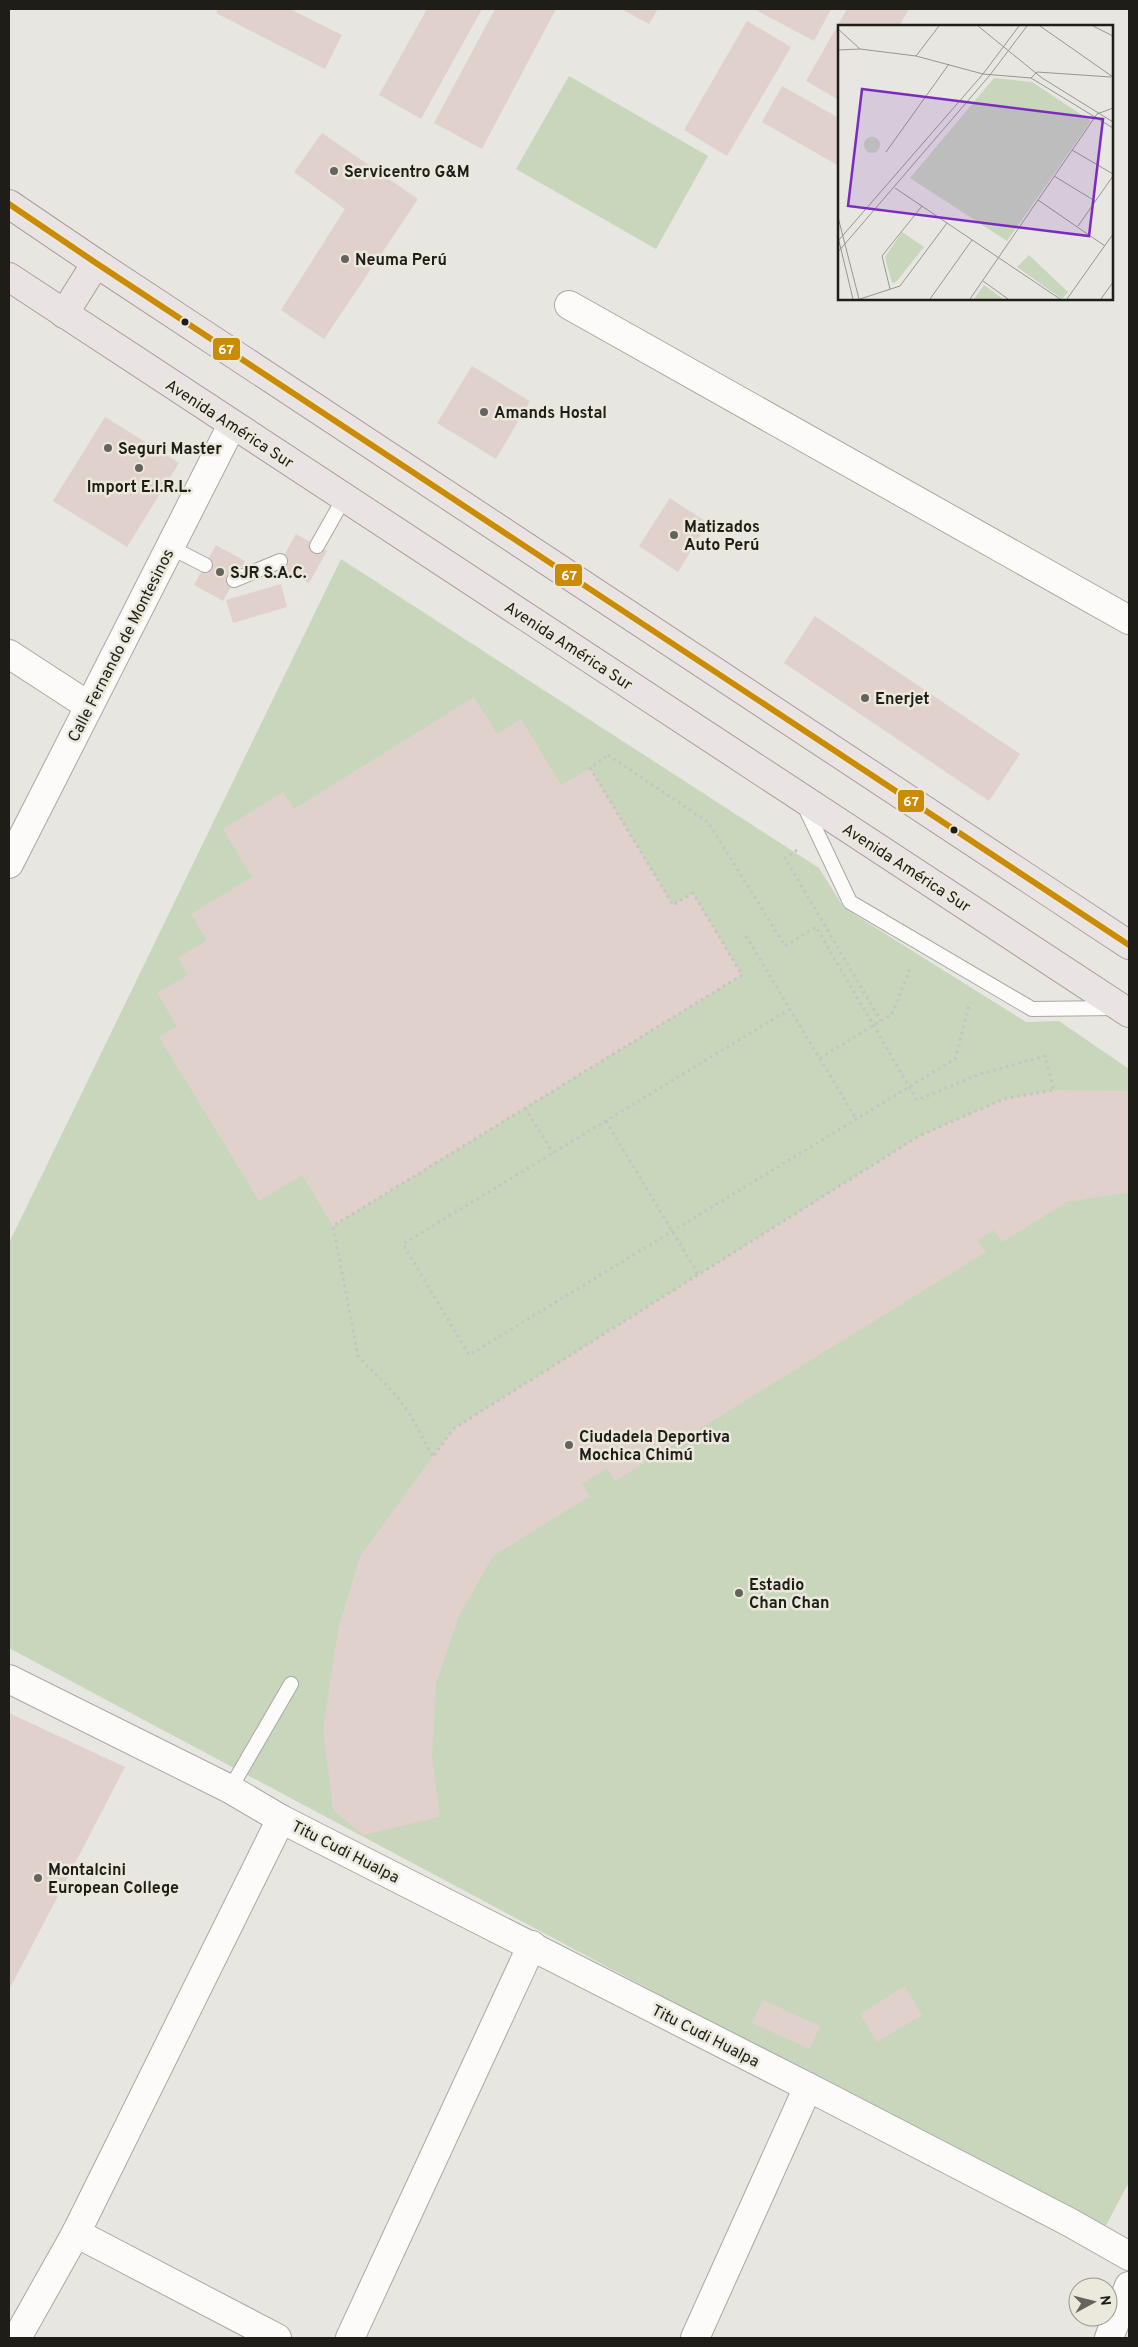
<svg xmlns="http://www.w3.org/2000/svg" width="1138" height="2347" font-family="Overpass,sans-serif">
	<style>
		.green { fill: #c8d6bc }
		.building { fill: #e0d1cc }
		.lines { fill: none; stroke-linecap: round; stroke-linejoin: round }
		.lane-casing { stroke: #a9a8a4; stroke-width: 16 }
		.street-casing { stroke: #a9a8a4; stroke-width: 30 }
		.secondary-casing { stroke: #a9a8a4; stroke-width: 30 }
		.primary-casing { stroke: #a99f9d; stroke-width: 30 }
		.path { stroke: #c5c4c2; stroke-width: 3; stroke-dasharray: 2.5 4; stroke-linecap: butt }
		.lane { stroke: #fcfbfa; stroke-width: 14 }
		.street { stroke: #fcfbfa; stroke-width: 28 }
		.secondary { stroke: #fcfbfa; stroke-width: 28 }
		.primary { stroke: #e9e3e3; stroke-width: 28 }
		.bus-1-casing { stroke: #ebe8dc; stroke-width: 10 }
		.bus-1 { stroke: #cc8b05; stroke-width: 6 }
		.poi-dot { fill: #65635e; stroke: #ebe8dc; stroke-width: 2 }
		.bus-dot { fill: #1e1d18; stroke: #ebe8dc; stroke-width: 2 }
		.labels { text-anchor: middle; stroke-width: 5; stroke-linejoin: round; paint-order: stroke }
		.poi-label { font-size: 16px; font-weight: bold; fill: #1e1d18; stroke: #ebe8dc; text-anchor: start }
		.street-label { font-size: 16px; fill: #1e1d18; stroke: #ebe8dc }
		.inset-road { fill: none; stroke: #979690; stroke-width: 1 }
		.view { fill: #7b2cbf; fill-opacity: 0.15; stroke: #7b2cbf; stroke-width: 2.5 }
		.inset-edge { fill: none; stroke: #1e1d18; stroke-width: 2.5 }
		.line-badge { stroke: #ebe8dc; stroke-width: 2 }
		.badge-label { font-size: 14px; text-anchor: middle; font-weight: bold; fill: #fff }
	</style>
	<rect width="100%" height="100%" fill="#e8e6e0"/>
	<g class="green">
		<polygon points="569,76 708,156 656,249 516,169"/>
		<polygon points="341,559 819,868 844,908 1026,1022 1059,1021 1129,1069 1129,2182 1103,2231 9,1648 9,1243"/>
	</g>
	<g class="building">
		<polygon points="218,9 290,9 342,35 325,69 216,13"/>
		<polygon points="427,9 482,9 421,119 379,95"/>
		<polygon points="495,9 556,9 482,149 434,123"/>
		<polygon points="621,9 658,9 649,24"/>
		<polygon points="754,9 831,9 814,41"/>
		<polygon points="847,9 909,9 899,26 839,26 839,100 806,81"/>
		<polygon points="747,21 791,47 727,156 684,130"/>
		<polygon points="782,86 839,118 839,166 762,122"/>
		<polygon points="322,133 418,199 324,339 281,310 345,209 294,172"/>
		<polygon points="472,366 530,401 496,459 437,423"/>
		<polygon points="105,417 179,463 127,547 53,501"/>
		<polygon points="670,498 708,523 678,572 639,546"/>
		<polygon points="296,534 327,551 309,583 278,566"/>
		<polygon points="216,545 245,561 223,601 194,585"/>
		<polygon points="281,584 287,607 233,623 226,600"/>
		<polygon points="815,616 1020,754 989,801 784,663"/>
		<polygon points="474,697 497,734 521,719 561,785 590,768 673,905 693,893 742,975 333,1226 302,1175 259,1201 159,1037 177,1026 157,993 188,975 178,958 207,940 191,914 252,877 223,829 283,792 294,809"/>
		<polygon points="1054,1090 1129,1091 1129,1192 1067,1202 1002,1242 993,1230 978,1240 986,1252 615,1481 607,1468 582,1484 590,1496 493,1556 459,1616 436,1684 432,1757 440,1817 363,1835 333,1810 323,1729 338,1630 360,1556 453,1429 919,1136 1004,1099"/>
		<polygon points="9,1713 125,1767 9,1990"/>
		<polygon points="905,1986 922,2015 877,2042 860,2014"/>
		<polygon points="763,2000 820,2026 810,2049 752,2023"/>
	</g>
	<g class="lines">
		<defs>
			<g id="lane">
				<polyline points="317,546 344,498"/>
				<polyline points="170,547 205,565"/>
				<polyline points="234,580 280,561"/>
				<polyline points="804,805 850,902 1032,1009 1115,1008"/>
				<polyline points="230,1789 291,1684"/>
			</g>
			<g id="street">
				<polyline points="569,305 1129,620"/>
				<polyline points="9,654 89,706"/>
				<polyline points="9,864 232,425"/>
				<polyline points="9,1679 230,1789 281,1819 808,2087 1069,2222 1129,2256"/>
				<polyline points="76,2233 277,2338"/>
				<polyline points="17,2338 76,2233 281,1819"/>
				<polyline points="350,2338 532,1945"/>
				<polyline points="695,2338 808,2087"/>
			</g>
			<polyline id="secondary" points="1109,2338 1129,2286"/>
			<g id="primary">
				<polyline points="9,204 96,263 1129,945"/>
				<polyline points="9,277 1129,1013"/>
				<polyline points="64,314 96,263"/>
			</g>
		</defs>
		<use href="#lane" class="lane-casing"/>
		<use href="#street" class="street-casing"/>
		<use href="#secondary" class="secondary-casing"/>
		<use href="#primary" class="primary-casing"/>
		<g class="path">
			<polygon points="608,755 708,822 785,946 816,927 917,1100 980,1074 1045,1056 1054,1090 1004,1099 919,1136 453,1429 433,1457 409,1413 396,1395 358,1356 333,1226 742,975 693,893 673,905 590,768"/>
			<polyline points="797,850 785,858 881,1021"/>
			<polyline points="746,936 856,1119"/>
			<polyline points="790,1009 403,1244 469,1355 955,1059 970,1002"/>
			<polyline points="820,1058 892,1014 911,966"/>
			<polyline points="525,1108 553,1153"/>
			<polyline points="606,1121 698,1274"/>
		</g>
		<use href="#lane" class="lane"/>
		<use href="#street" class="street"/>
		<use href="#secondary" class="secondary"/>
		<use href="#primary" class="primary"/>
		<defs>
			<polyline id="bus-1" points="9,204 96,263 1129,945"/>
		</defs>
		<use href="#bus-1" class="bus-1-casing"/>
		<use href="#bus-1" class="bus-1"/>
	</g>
	<g class="poi-dot">
		<circle cx="334" cy="171" r="5"/>
		<circle cx="345" cy="259" r="5"/>
		<circle cx="484" cy="412" r="5"/>
		<circle cx="108" cy="448" r="5"/>
		<circle cx="139" cy="468" r="5"/>
		<circle cx="674" cy="535" r="5"/>
		<circle cx="220" cy="572" r="5"/>
		<circle cx="865" cy="698" r="5"/>
		<circle cx="569" cy="1445" r="5"/>
		<circle cx="739" cy="1593" r="5"/>
		<circle cx="38" cy="1878" r="5"/>
	</g>
	<g class="bus-dot">
		<circle cx="185" cy="322" r="4.5"/>
		<circle cx="954" cy="830" r="4.5"/>
	</g>
	<g class="labels">
		<g class="poi-label">
			<text x="344" y="177">Servicentro G&amp;M</text>
			<text x="355" y="265">Neuma Perú</text>
			<text x="494" y="418">Amands Hostal</text>
			<text x="118" y="454">Seguri Master</text>
			<text x="139" y="492" text-anchor="middle">Import E.I.R.L.</text>
			<text x="684" y="532">Matizados<tspan x="684" dy="18">Auto Perú</tspan></text>
			<text x="230" y="578">SJR S.A.C.</text>
			<text x="875" y="704">Enerjet</text>
			<text x="579" y="1442">Ciudadela Deportiva<tspan x="579" dy="18">Mochica Chimú</tspan></text>
			<text x="749" y="1590">Estadio<tspan x="749" dy="18">Chan Chan</tspan></text>
			<text x="48" y="1875">Montalcini<tspan x="48" dy="18">European College</tspan></text>
		</g>
		<g class="street-label">
			<text transform="translate(230 423) rotate(33)" y="6">Avenida América Sur</text>
			<text transform="translate(120 645) rotate(-63)" y="6">Calle Fernando de Montesinos</text>
			<text transform="translate(569 645) rotate(33)" y="6">Avenida América Sur</text>
			<text transform="translate(907 867) rotate(33)" y="6">Avenida América Sur</text>
			<text transform="translate(346 1851) rotate(27)" y="6">Titu Cudi Hualpa</text>
			<text transform="translate(706 2035) rotate(27)" y="6">Titu Cudi Hualpa</text>
		</g>
	</g>
	<g transform="translate(838 25)">
		<rect width="275" height="275" fill="#e8e6e0"/>
		<path d="M156,53L194,57L253,96L169,216L72,153ZM26 120a8 8 0 1 1 16 0a8 8 0 1 1-16 0ZM64,207L86,222L58,257L54,258L47,232ZM191,230L230,267L224,274L179,242ZM146,260L165,274H136Z" fill="#c8d6bc"/>
		<path class="inset-road" d="M140,1L204,53L275,97M202,1L275,52M255,1L275,11M0,4L22,24M0,25L22,24L78,31L145,49L193,53L275,103M78,31L101,1M193,53L199,47L273,52M259,89L275,83M234,125L275,149M48,127L111,39M216,151L257,176M57,163L222,274M200,175L267,221M0,192L21,274M240,201L275,151M0,212L15,274M0,216L145,49L181,1M0,227L152,50L189,1M145,256L170,274M52,264L44,231L84,181M22,274L62,261L109,198M92,274L134,215M132,274L259,89M229,274L275,209M263,274L275,257"/>
		<path class="view" d="M24,64L265,94L251,211L10,181Z"/>
		<rect width="275" height="275" class="inset-edge"/>
	</g>
	<g class="line-badge">
		<rect x="212" y="337" width="29" height="24" rx="5" fill="#cc8b05"/>
		<rect x="554" y="563" width="29" height="24" rx="5" fill="#cc8b05"/>
		<rect x="897" y="789" width="28" height="24" rx="5" fill="#cc8b05"/>
	</g>
	<g class="badge-label">
		<text x="226" y="354">67</text>
		<text x="569" y="580">67</text>
		<text x="911" y="806">67</text>
	</g>
	<rect width="1138" height="2347" fill="none" stroke="#1e1d18" stroke-width="20"/>
	<g transform="translate(1093 2302) rotate(83)"><circle r="24" fill="#ebe8dc" stroke="#99978e"/>
	<path d="M0-4L9 19L0 12L-9 19Z" fill="#65635e"/>
	<text y="-8" font-size="14" font-weight="bold" text-anchor="middle" fill="#1e1d18">N</text>
	</g>
</svg>
